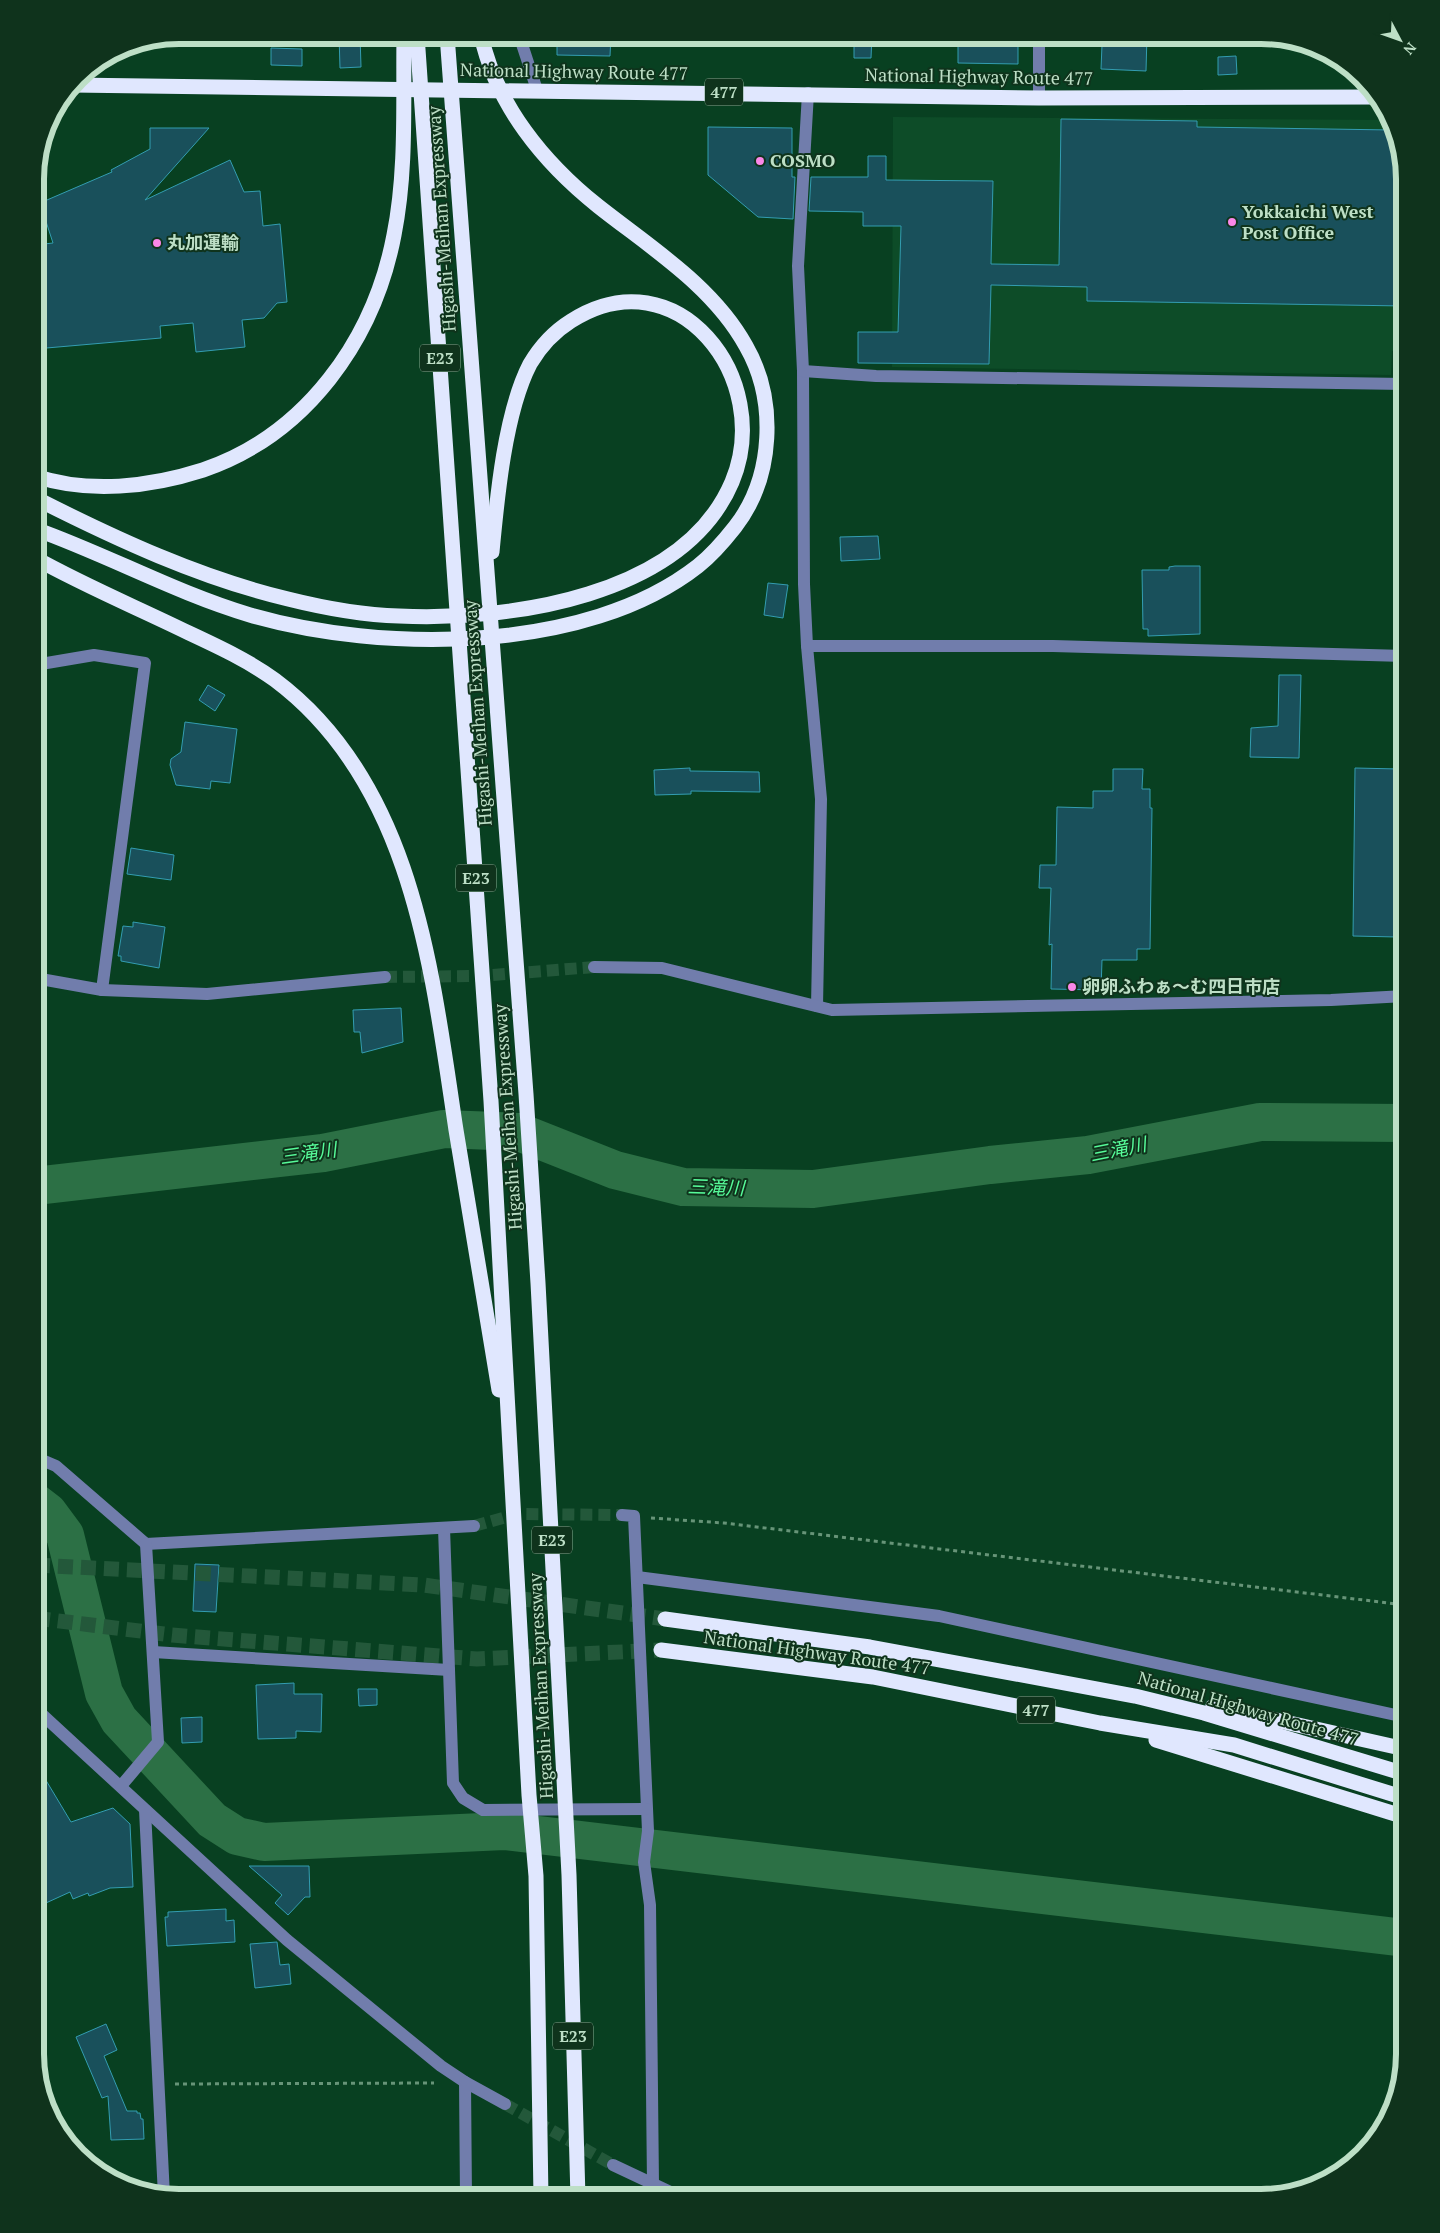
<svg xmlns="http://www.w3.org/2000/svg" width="1440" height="2233" font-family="'PT Serif','Noto Sans JP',serif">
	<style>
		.built { fill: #0d4c28 }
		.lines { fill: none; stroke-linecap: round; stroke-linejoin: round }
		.river { stroke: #2c7045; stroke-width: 38 }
		.building { fill: #19505b; stroke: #339db1 }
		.minor-tunnel { stroke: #23583a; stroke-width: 12; stroke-dasharray: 12 6; stroke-linecap: butt }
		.highway-tunnel { stroke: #23583a; stroke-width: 15; stroke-dasharray: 15 8; stroke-linecap: butt }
		.path { stroke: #679478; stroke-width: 3; stroke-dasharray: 4 4; stroke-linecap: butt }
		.minor { stroke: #717dac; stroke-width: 12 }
		.highway { stroke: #e0e7fe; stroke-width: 15 }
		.poi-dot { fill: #fa87e8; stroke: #0f331c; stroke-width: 2 }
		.labels { text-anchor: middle; stroke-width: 4; stroke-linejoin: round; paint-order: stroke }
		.shield { fill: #0f331c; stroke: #89ab93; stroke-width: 1 }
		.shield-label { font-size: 16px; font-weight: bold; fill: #bddfc6 }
		.street-label { font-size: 18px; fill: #bddfc6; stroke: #0f331c }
		.poi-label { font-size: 18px; font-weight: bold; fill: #bddfc6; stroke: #0f331c; text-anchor: start }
		.water-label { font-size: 19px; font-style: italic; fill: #57fb99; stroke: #0f331c }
		.rim { fill: none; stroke: #bddfc6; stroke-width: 6 }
	</style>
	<rect width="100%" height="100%" fill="#084021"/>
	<polygon class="built" points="893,117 1389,120 1405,179 1405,352 1392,351 1391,375 892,367"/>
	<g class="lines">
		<g class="river">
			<polyline points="35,1186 323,1153 444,1129 519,1132 615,1170 683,1187 813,1189 990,1165 1088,1155 1260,1122 1405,1123"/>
			<polyline points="35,1502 48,1512 65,1535 104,1693 119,1720 212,1820 237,1836 264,1842 504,1831 1405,1938"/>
		</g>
	</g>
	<g class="building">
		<polygon points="339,35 360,35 361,67 340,68"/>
		<polygon points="557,35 611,35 610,56 557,55"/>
		<polygon points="854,35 872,35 871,58 854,58"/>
		<polygon points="958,35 1004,35 1004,43 1018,43 1018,64 958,63"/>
		<polygon points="1108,35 1147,35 1146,71 1101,69 1102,45 1108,44"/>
		<polygon points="271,48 302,49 302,66 271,65"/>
		<polygon points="1236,56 1237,74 1218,75 1218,57"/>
		<polygon points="1061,119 1197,121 1197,127 1392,130 1405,179 1405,306 1087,301 1087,287 991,285 989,364 858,363 858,332 898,332 901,226 863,226 863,212 809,211 811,177 868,177 868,156 886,156 886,180 993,181 991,264 1059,265"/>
		<polygon points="708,127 792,128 792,177 795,177 793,219 758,217 708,175"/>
		<polygon points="150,128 209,128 145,200 230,160 244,192 260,191 263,226 280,224 287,302 277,303 264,318 242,320 245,347 196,352 193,323 160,326 161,338 35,349 35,245 53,243 40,203 112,172 111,170 150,149"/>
		<polygon points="878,536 880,559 841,561 840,537"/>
		<polygon points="1175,566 1200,566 1200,634 1148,636 1148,629 1143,629 1142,570 1169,570 1169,567"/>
		<polygon points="768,583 788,585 783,618 764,615"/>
		<polygon points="1279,675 1301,675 1299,758 1250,757 1251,728 1278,726"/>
		<polygon points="208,685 225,695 215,711 199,700"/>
		<polygon points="185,722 237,729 230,783 211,781 210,789 176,785 170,765 171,759 181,752"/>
		<polygon points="690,768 690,771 759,772 760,792 691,791 691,794 655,795 654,770"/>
		<polygon points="1355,768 1399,769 1397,937 1353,936"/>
		<polygon points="1113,769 1143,769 1142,789 1150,789 1150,808 1152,808 1150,949 1137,949 1137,960 1102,960 1101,990 1051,989 1052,944 1049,945 1051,888 1039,888 1040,865 1056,865 1057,807 1093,808 1093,791 1113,791"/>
		<polygon points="131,848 174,855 171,880 127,874"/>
		<polygon points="133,922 165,927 159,968 121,961 121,956 118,956 123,926 133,927"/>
		<polygon points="401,1008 403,1042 362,1053 360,1032 354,1032 353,1010"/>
		<polygon points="195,1564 219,1565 216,1612 193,1611"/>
		<polygon points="294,1683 294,1694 322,1694 321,1732 296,1731 296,1738 258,1739 256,1685"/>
		<polygon points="358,1689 377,1689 377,1705 359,1706"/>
		<polygon points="202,1717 202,1742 182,1743 181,1718"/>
		<polygon points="35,1762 71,1822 113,1808 130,1824 133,1887 110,1888 89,1896 88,1893 73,1899 70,1892 35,1908"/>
		<polygon points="249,1866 309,1866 310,1897 305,1897 288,1915 275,1903 282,1895"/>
		<polygon points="226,1909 226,1921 234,1920 235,1942 167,1946 165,1917 168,1917 168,1912"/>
		<polygon points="277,1942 280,1965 289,1964 291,1984 255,1988 250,1944"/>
		<polygon points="106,2024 117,2050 104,2056 127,2111 137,2111 137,2113 140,2113 141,2119 143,2119 144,2139 111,2140 108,2096 102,2098 76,2037"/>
	</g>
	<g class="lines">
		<g class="minor-tunnel">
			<polyline points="385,977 480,976 594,967"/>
			<polyline points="474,1526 517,1514 622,1515"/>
			<polyline points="505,2104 613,2165"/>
		</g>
		<g class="highway-tunnel">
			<polyline points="35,1565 424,1585 665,1619"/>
			<polyline points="35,1618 172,1635 477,1659 661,1650"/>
		</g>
		<g class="path">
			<polyline points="651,1518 724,1523 1405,1605"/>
			<polyline points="175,2084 434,2083"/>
			<polyline points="722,2198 730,2192 779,2198"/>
		</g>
		<g class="minor">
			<polyline points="519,35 537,90"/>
			<polyline points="1039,35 1039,98"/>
			<polyline points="808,93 798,266 803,371 804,584 807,646 821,799 817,1006"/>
			<polyline points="803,371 876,376 1405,384"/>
			<polyline points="807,646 1053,646 1405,656"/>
			<polyline points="35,665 94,655 145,663 102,990"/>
			<polyline points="594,967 662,968 832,1010 1331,1000 1405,996"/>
			<polyline points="35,978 102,990 207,994 385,977"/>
			<polyline points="35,1457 56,1466 146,1544 474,1526"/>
			<polyline points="622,1515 634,1516 648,1831 644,1862 650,1905 653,2184"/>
			<polyline points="444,1528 453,1783 463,1798 483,1810 646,1809"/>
			<polyline points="637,1577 939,1616 1405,1717"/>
			<polyline points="153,1652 449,1670"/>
			<polyline points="35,1708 287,1940 441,2066 465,2082 505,2104"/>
			<polyline points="121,1786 158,1742 146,1544"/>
			<polyline points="145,1810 164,2196"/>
			<polyline points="465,2082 466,2198"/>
			<polyline points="613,2165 683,2198"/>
		</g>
		<g class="highway">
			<polyline points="417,35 491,1101 529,1795 536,1876 541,2198"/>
			<polyline points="447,35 526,1094 538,1283 569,1875 578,2198"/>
			<polyline points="72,85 1039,98 1376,97"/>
			<path d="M35,476C89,494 150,487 203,470C306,435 374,340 394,235C407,170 403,101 404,35"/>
			<path d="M35,498C116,539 200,578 288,599C324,608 362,615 399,616C509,621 683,597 732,482C775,379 677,253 571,321C555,331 540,347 530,364C505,412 497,498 492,552"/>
			<path d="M35,529C108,555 176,593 250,615C381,653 586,654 698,566C712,555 724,541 735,527C774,477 777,400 746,346C713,286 651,248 598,206C544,163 496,105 481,35"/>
			<path d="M35,558C85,586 138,608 189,633C219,647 249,661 275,680C414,784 432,972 456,1130C470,1217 484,1304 499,1390"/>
			<polyline points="665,1619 870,1647 1135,1696 1204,1713 1405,1774"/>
			<polyline points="661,1650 873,1677 1100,1723 1234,1745 1405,1798"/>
			<polyline points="1213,1706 1405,1749"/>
			<polyline points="1156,1740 1405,1817"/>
		</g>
	</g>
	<g class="poi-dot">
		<circle cx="760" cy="161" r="5"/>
		<circle cx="1232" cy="222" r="5"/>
		<circle cx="157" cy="243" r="5"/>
		<circle cx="1072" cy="987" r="5"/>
	</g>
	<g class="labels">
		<g class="shield">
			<rect x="705" y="78.5" width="38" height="27" rx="4"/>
			<rect x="420" y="344.5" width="40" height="27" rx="4"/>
			<rect x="456" y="864.5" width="40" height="27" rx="4"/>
			<rect x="532" y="1526.5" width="40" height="27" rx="4"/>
			<rect x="1017" y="1696.5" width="38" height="27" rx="4"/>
			<rect x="553" y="2022.5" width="40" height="27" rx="4"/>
		</g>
		<g class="shield-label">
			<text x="724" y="98">477</text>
			<text x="440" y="364">E23</text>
			<text x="476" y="884">E23</text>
			<text x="552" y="1546">E23</text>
			<text x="1036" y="1716">477</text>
			<text x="573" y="2042">E23</text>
		</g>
		<g class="street-label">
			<text transform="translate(574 72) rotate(1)" y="6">National Highway Route 477</text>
			<text transform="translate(979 77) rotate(1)" y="6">National Highway Route 477</text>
			<text transform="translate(442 219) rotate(-94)" y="6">Higashi-Meihan Expressway</text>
			<text transform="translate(478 713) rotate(-94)" y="6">Higashi-Meihan Expressway</text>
			<text transform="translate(508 1117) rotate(-94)" y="6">Higashi-Meihan Expressway</text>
			<text transform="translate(817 1653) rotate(8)" y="6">National Highway Route 477</text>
			<text transform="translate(541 1686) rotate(-93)" y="6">Higashi-Meihan Expressway</text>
			<text transform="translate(1248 1709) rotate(16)" y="6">National Highway Route 477</text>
		</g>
		<g class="poi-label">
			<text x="770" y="167">COSMO</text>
			<text x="1242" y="218">Yokkaichi West<tspan x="1242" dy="21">Post Office</tspan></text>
			<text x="167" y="249">丸加運輸</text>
			<text x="1082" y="993">卵卵ふわぁ～む四日市店</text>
		</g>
		<g class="water-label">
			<text transform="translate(1118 1149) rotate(-11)" y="7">三滝川</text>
			<text transform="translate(308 1153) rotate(-8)" y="7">三滝川</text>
			<text transform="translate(716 1187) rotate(2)" y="7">三滝川</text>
		</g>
	</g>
	<path d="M0 0H1440V2233H0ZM179 44H1261A135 135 0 0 1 1396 179V2054A135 135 0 0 1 1261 2189H179A135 135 0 0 1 44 2054V179A135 135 0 0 1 179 44Z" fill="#0f331c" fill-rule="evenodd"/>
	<path class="rim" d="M179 44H1261A135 135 0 0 1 1396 179V2054A135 135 0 0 1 1261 2189H179A135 135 0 0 1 44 2054V179A135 135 0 0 1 179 44Z"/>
	<g transform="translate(1400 40) rotate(131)" stroke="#0f331c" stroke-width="4" paint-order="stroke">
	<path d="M0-4L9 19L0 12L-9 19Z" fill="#bddfc6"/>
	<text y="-8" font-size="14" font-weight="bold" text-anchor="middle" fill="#bddfc6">N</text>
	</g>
</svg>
